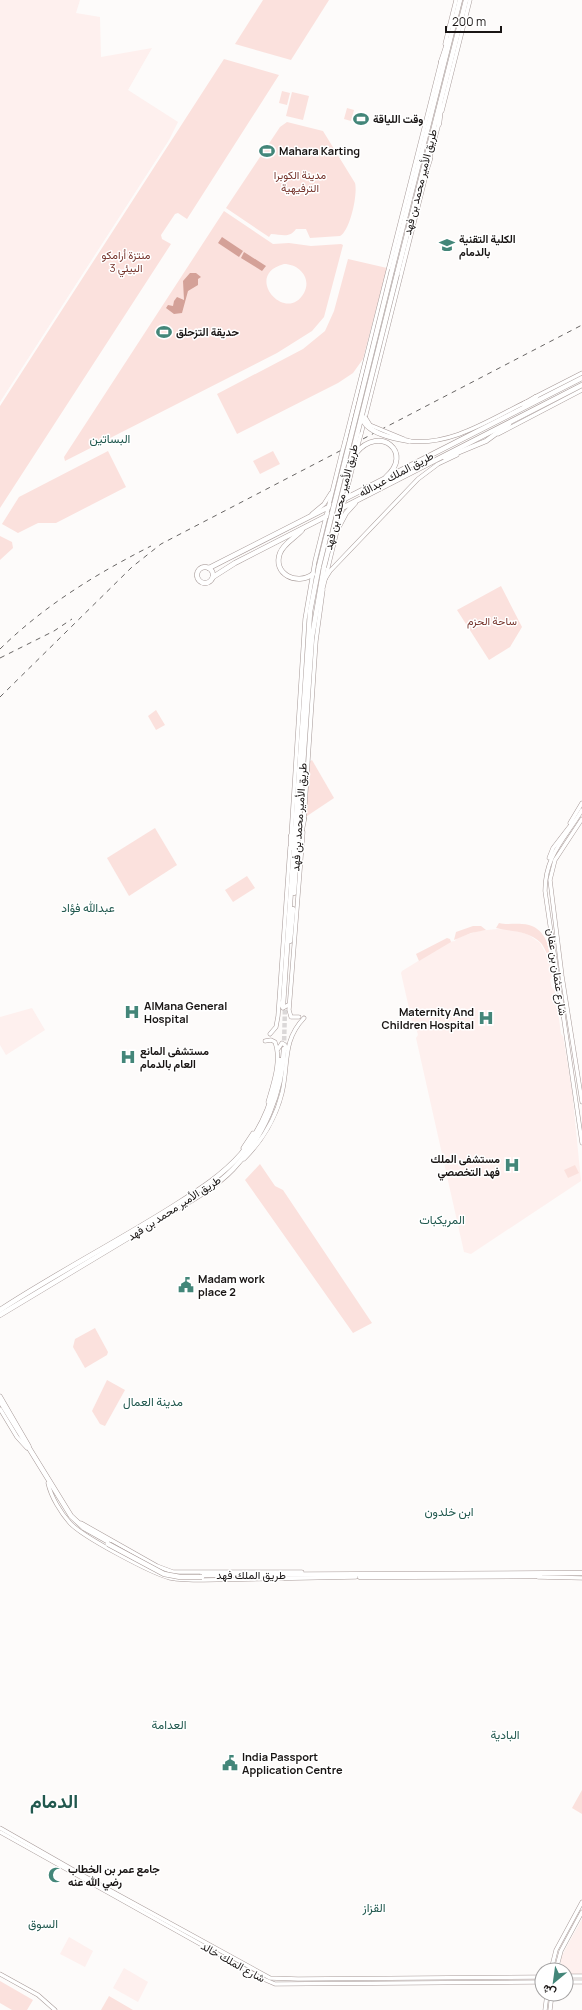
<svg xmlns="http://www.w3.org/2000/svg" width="582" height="2010" font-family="Manrope,Vazirmatn,sans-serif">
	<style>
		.built { fill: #fef0ee }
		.green { fill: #fbe1dd; fill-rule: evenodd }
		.water { fill: #d4a198 }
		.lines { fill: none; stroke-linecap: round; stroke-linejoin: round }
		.highway-tunnel { stroke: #dbd8d8; stroke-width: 4.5; stroke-dasharray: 4.5 2; stroke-linecap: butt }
		.major-casing { stroke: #a69997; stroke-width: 4.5 }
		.highway-casing { stroke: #a69997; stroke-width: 5.5 }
		.major { stroke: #fff; stroke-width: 3.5 }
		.highway { stroke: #fff; stroke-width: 4.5 }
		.rail { stroke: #686564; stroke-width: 1; stroke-dasharray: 5 5; stroke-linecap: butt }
		.major-bridge-casing { stroke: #a69997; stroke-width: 4.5; stroke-linecap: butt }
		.highway-bridge-casing { stroke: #a69997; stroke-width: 5.5; stroke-linecap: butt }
		.major-bridge { stroke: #fff; stroke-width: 3.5 }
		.highway-bridge { stroke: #fff; stroke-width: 4.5 }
		.labels { text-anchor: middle; stroke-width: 3; stroke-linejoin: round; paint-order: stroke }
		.poi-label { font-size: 11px; font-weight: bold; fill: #191514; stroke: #fff; text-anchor: start }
		.park-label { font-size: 11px; fill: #76352d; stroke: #fff }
		.street-label { font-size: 11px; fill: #191514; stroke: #fff }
		.neighbourhood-label { font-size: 12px; fill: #21584e; stroke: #fff }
		.town-label { font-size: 19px; font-weight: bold; fill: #21584e; stroke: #fff }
	</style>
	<rect width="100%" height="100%" fill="#fdfbfa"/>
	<g class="built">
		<polygon points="0,0 80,0 76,13 100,17 101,57 152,48 128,90 178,122 169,140 0,402"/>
		<polygon points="497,929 514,930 529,935 540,943 549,959 552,977 550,980 552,988 555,990 555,1003 558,1011 561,1034 563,1036 572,1090 581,1181 471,1254 464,1252 416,1038 418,1035 416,1028 413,1026 401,973 402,971 449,942 455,941 457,938 478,931"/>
		<polygon points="32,1008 45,1030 6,1055 0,1045 0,1017"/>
		<polygon points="582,1919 582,1974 566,1974 566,1970 561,1970 561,1957"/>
		<polygon points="69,1937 93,1951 85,1967 60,1954"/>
		<polygon points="124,1968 148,1982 138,2002 113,1988"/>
	</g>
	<g class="green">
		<polygon points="263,0 329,0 291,60 235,44"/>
		<polygon points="224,59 279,75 187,219 178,213 175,214 161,235 162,239 171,244 0,508 0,406"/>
		<polygon points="282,91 290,93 287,105 279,103"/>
		<polygon points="292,92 309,96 303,120 286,116"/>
		<polygon points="347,108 354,110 351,121 344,119"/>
		<path d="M287,122L323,131L355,183C358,194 350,231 340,236L310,238L306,229H296C289,239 281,234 271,234L269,237L226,208L280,127Z"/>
		<path d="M224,211L273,244L289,243L311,246L341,244L343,245L324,317L312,331L277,353L65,461L64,457ZM284,264C299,264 312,278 304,293C286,325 242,275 284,264Z"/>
		<polygon points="348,259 387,268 363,359 353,373 338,383 237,434 217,394 303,349 325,331 334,311"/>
		<polygon points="108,451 126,487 56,523 38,523 18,533 2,524 19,497"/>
		<polygon points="273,451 280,464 260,474 253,461"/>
		<polygon points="0,536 12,542 13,548 0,560"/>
		<polygon points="501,586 522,627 510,647 489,660 457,610"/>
		<polygon points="156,710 165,725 156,730 148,716"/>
		<polygon points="312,760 334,798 304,818 309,762"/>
		<polygon points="155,828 177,865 129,896 107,858"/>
		<polygon points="247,876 255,888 233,902 225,890"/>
		<path d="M499,923C507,925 514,923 522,924C542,925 549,941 550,959C547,955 545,948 541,943C528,930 512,932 496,928Z"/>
		<polygon points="473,926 481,926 486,930 471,933 454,940 456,932"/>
		<polygon points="447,938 450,939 451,942 419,961 416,954"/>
		<polygon points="260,1164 275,1186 283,1190 372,1323 353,1333 245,1180"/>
		<polygon points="575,1165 579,1173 568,1178 564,1170"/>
		<polygon points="95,1328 108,1352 107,1355 85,1368 73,1347 75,1339"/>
		<polygon points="107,1380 125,1390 105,1426 100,1424 92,1411"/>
		<polygon points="582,1790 582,1814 572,1808"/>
		<polygon points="0,1981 33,2000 27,2010 12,2010 0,2003"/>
		<polygon points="109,1996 133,2010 101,2010"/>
	</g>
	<g class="water">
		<polygon points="222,237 243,251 239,257 218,243"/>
		<polygon points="244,252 266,266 262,271 241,258"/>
		<polygon points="190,273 196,273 201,277 198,279 198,285 188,291 182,313 174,314 166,308 168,305 173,306 174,301 177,297 184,300 183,281"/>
	</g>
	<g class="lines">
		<polyline class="highway-tunnel" points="284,1047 285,1005"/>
		<defs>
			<g id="major">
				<polyline points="445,44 456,0"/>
				<polyline points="442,111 470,0"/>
				<polyline points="429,161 439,123"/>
				<polyline points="535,397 582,373"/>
				<polyline points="361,434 425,179"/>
				<polyline points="498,434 582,390"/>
				<polyline points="345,441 441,61"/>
				<path d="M409,441C451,446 489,420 526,402"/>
				<polyline points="312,514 324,504 331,493"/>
				<polyline points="325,579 330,571 418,479 438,464 457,455"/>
				<polyline points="322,592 358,445"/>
				<path d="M582,810C565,839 545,855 545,891L582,1143"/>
				<polyline points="582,819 555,860 550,880 562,976 582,1102"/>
				<polyline points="304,820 316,641 323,590"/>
				<polyline points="570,823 582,803"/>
				<polyline points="291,837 305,619 315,561 342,452"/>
				<polyline points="549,858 553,848 573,822"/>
				<polyline points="280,1003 283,1008 288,1005"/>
				<polyline points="299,1017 291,1017 289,1010 303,832"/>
				<polyline points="270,1034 276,1027 278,1016 290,847"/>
				<path d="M265,1041L271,1040L275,1042C282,1060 273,1085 268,1102"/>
				<polyline points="278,1049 282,1043 285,1045 286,1049"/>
				<polyline points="243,1148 253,1133"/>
				<path d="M244,1159C262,1141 276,1117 282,1093C289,1064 282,1041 304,1018"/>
				<polyline points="0,1396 29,1446"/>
				<polyline points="0,1409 17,1437 27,1448"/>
				<path d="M48,1483C51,1497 61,1513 70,1523C83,1537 151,1573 170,1578C181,1580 192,1580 204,1580L356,1577"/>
				<polyline points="81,1523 157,1566 173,1572 302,1572"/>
				<polyline points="538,1577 582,1578"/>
				<polyline points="0,1828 84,1876 270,1978 298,1979 542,1977"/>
				<polyline points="0,1832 261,1978 275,1984 542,1982"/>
				<polyline points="551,1970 556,1950 582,1902"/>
				<polyline points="556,1970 561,1951 582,1912"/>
				<polyline points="0,1974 38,1995 55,2010"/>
				<polyline points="566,1976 582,1976"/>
				<polyline points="566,1982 582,1982"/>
				<polyline points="545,2010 547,1994"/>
				<polyline points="550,2010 552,1994"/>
			</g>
			<g id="highway">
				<polyline points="441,62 448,41"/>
				<polyline points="439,124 441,107"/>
				<polyline points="423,181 430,159"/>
				<polyline points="392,270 460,0"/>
				<polyline points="397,274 466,0"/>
				<polyline points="524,404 536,397"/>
				<path d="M356,453C380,424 414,453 386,477"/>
				<polyline points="445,458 486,441 509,424"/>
				<polyline points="338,528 346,513 355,503"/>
				<path d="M302,530C295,538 284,543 280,553C272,574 297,586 313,574"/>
				<circle cx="205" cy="575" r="8"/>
				<polyline points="209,568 582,378"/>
				<polyline points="213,577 235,563 582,385"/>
				<polyline points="301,834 304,819"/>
				<polyline points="291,836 291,848"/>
				<polyline points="294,893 312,637 324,567"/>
				<polyline points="290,941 293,909"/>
				<polyline points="283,1005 308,644 310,612 319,566"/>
				<path d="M0,1310C55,1274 113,1244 169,1209C194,1193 221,1177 241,1154C263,1128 276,1094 280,1060"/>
				<path d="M0,1315C51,1284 102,1254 153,1223C179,1207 212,1191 233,1169C264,1137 282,1093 284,1049"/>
				<polyline points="0,1401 71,1516 84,1528 109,1542"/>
				<polyline points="202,1575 582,1573"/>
				<polyline points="360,1577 540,1576"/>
			</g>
		</defs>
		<use href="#major" class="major-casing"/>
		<use href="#highway" class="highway-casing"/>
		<use href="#major" class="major"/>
		<use href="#highway" class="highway"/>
		<g class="rail">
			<path d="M0,649C45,605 96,574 151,546"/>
			<polyline points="0,658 54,631 72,619"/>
			<polyline points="0,697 132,567 161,544 582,325"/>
		</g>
		<defs>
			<g id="major-bridge">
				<polyline points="365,417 370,425 404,439"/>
				<polyline points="358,445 361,434"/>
				<polyline points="342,452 345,441"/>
			</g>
			<g id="highway-bridge">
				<path d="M362,417C365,433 395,439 409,441"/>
				<polyline points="319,566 392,270"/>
				<polyline points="324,567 397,274"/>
				<polyline points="108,1544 164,1574 180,1577 202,1577"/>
			</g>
		</defs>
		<use href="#major-bridge" class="major-bridge-casing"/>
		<use href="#highway-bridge" class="highway-bridge-casing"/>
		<use href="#major-bridge" class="major-bridge"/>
		<use href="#highway-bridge" class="highway-bridge"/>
	</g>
	<defs>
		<symbol id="stadium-bare" viewBox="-9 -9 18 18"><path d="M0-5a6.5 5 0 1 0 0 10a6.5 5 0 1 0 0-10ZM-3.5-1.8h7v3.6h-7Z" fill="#438679" stroke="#fff" stroke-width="2.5" paint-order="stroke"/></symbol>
		<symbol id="school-bare" viewBox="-9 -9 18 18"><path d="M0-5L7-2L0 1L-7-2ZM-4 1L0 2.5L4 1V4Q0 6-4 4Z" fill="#438679" stroke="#fff" stroke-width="2.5" paint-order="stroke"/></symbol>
		<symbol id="hospital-bare" viewBox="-9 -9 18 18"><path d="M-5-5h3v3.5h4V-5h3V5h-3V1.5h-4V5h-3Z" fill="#438679" stroke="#fff" stroke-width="2.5" paint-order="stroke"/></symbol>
		<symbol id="civic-bare" viewBox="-9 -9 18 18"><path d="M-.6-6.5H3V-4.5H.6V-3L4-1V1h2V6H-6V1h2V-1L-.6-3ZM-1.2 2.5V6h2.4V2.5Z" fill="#438679" stroke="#fff" stroke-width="2.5" paint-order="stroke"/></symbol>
		<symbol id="mosque-bare" viewBox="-9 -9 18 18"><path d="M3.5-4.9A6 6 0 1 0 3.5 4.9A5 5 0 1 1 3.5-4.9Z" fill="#438679" stroke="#fff" stroke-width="2.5" paint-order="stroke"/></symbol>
	</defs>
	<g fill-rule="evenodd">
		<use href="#stadium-bare" x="350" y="108" width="22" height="22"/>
		<use href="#stadium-bare" x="256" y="140" width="22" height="22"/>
		<use href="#school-bare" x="436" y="234" width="22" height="22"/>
		<use href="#stadium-bare" x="153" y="321" width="22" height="22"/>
		<use href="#hospital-bare" x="121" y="1001" width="22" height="22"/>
		<use href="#hospital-bare" x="475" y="1007" width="22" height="22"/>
		<use href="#hospital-bare" x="117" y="1046" width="22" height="22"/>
		<use href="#hospital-bare" x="501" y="1154" width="22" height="22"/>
		<use href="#civic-bare" x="175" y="1274" width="22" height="22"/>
		<use href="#civic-bare" x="219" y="1752" width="22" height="22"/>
		<use href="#mosque-bare" x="45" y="1864" width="22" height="22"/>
	</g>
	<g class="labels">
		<g class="poi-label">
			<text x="373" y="123">وقت اللياقة</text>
			<text x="279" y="155">Mahara Karting</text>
			<text x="459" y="243">الكلية التقنية<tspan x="459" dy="13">بالدمام</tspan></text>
			<text x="176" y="336">حديقة التزحلق</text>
			<text x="144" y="1010">AlMana General<tspan x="144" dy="13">Hospital</tspan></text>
			<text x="474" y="1016" text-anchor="end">Maternity And<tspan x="474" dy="13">Children Hospital</tspan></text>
			<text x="140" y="1055">مستشفى المانع<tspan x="140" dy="13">العام بالدمام</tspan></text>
			<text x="500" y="1163" text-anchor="end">مستشفى الملك<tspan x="500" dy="13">فهد التخصصي</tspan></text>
			<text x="198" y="1283">Madam work<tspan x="198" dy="13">place 2</tspan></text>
			<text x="242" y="1761">India Passport<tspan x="242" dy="13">Application Centre</tspan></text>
			<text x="68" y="1873">جامع عمر بن الخطاب<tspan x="68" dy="13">رضي الله عنه</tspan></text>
		</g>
		<g class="park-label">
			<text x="300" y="179">مدينة الكوبرا<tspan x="300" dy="13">الترفيهية</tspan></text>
			<text x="126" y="259">منتزة أرامكو<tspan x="126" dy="13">البيئي 3</tspan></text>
			<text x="492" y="625">ساحة الحزم</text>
		</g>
		<g class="street-label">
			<text transform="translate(420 182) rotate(-76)" y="4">طريق الأمير محمد بن فهد</text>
			<text transform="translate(396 474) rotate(-28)" y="4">طريق الملك عبدالله</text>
			<text transform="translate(341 497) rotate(-76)" y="4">طريق الأمير محمد بن فهد</text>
			<text transform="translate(299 817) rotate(-86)" y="4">طريق الأمير محمد بن فهد</text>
			<text transform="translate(557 972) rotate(82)" y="4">شارع عثمان بن عفان</text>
			<text transform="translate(174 1208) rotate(-33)" y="4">طريق الأمير محمد بن فهد</text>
			<text x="251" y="1579">طريق الملك فهد</text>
			<text transform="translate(233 1962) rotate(29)" y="4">شارع الملك خالد</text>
		</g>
		<g class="neighbourhood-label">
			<text x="110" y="443">البساتين</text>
			<text x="88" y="912">عبدالله فؤاد</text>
			<text x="442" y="1224">المريكبات</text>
			<text x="153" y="1406">مدينة العمال</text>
			<text x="449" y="1516">ابن خلدون</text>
			<text x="169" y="1729">العدامة</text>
			<text x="505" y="1739">البادية</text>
			<text x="374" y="1912">القزاز</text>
			<text x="43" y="1928">السوق</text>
		</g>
		<g class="town-label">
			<text x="54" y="1808">الدمام</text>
		</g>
	</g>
	<g transform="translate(554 1982) rotate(209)"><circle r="19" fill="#ffffff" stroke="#a3a1a1"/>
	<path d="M0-3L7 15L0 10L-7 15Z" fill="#438679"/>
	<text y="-6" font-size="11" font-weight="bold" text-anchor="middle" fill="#191514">ش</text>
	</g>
	<path d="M446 26v6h55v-6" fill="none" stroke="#191514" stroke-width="2"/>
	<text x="452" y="26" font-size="12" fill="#191514" stroke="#ffffff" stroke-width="3" paint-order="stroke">200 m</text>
</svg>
